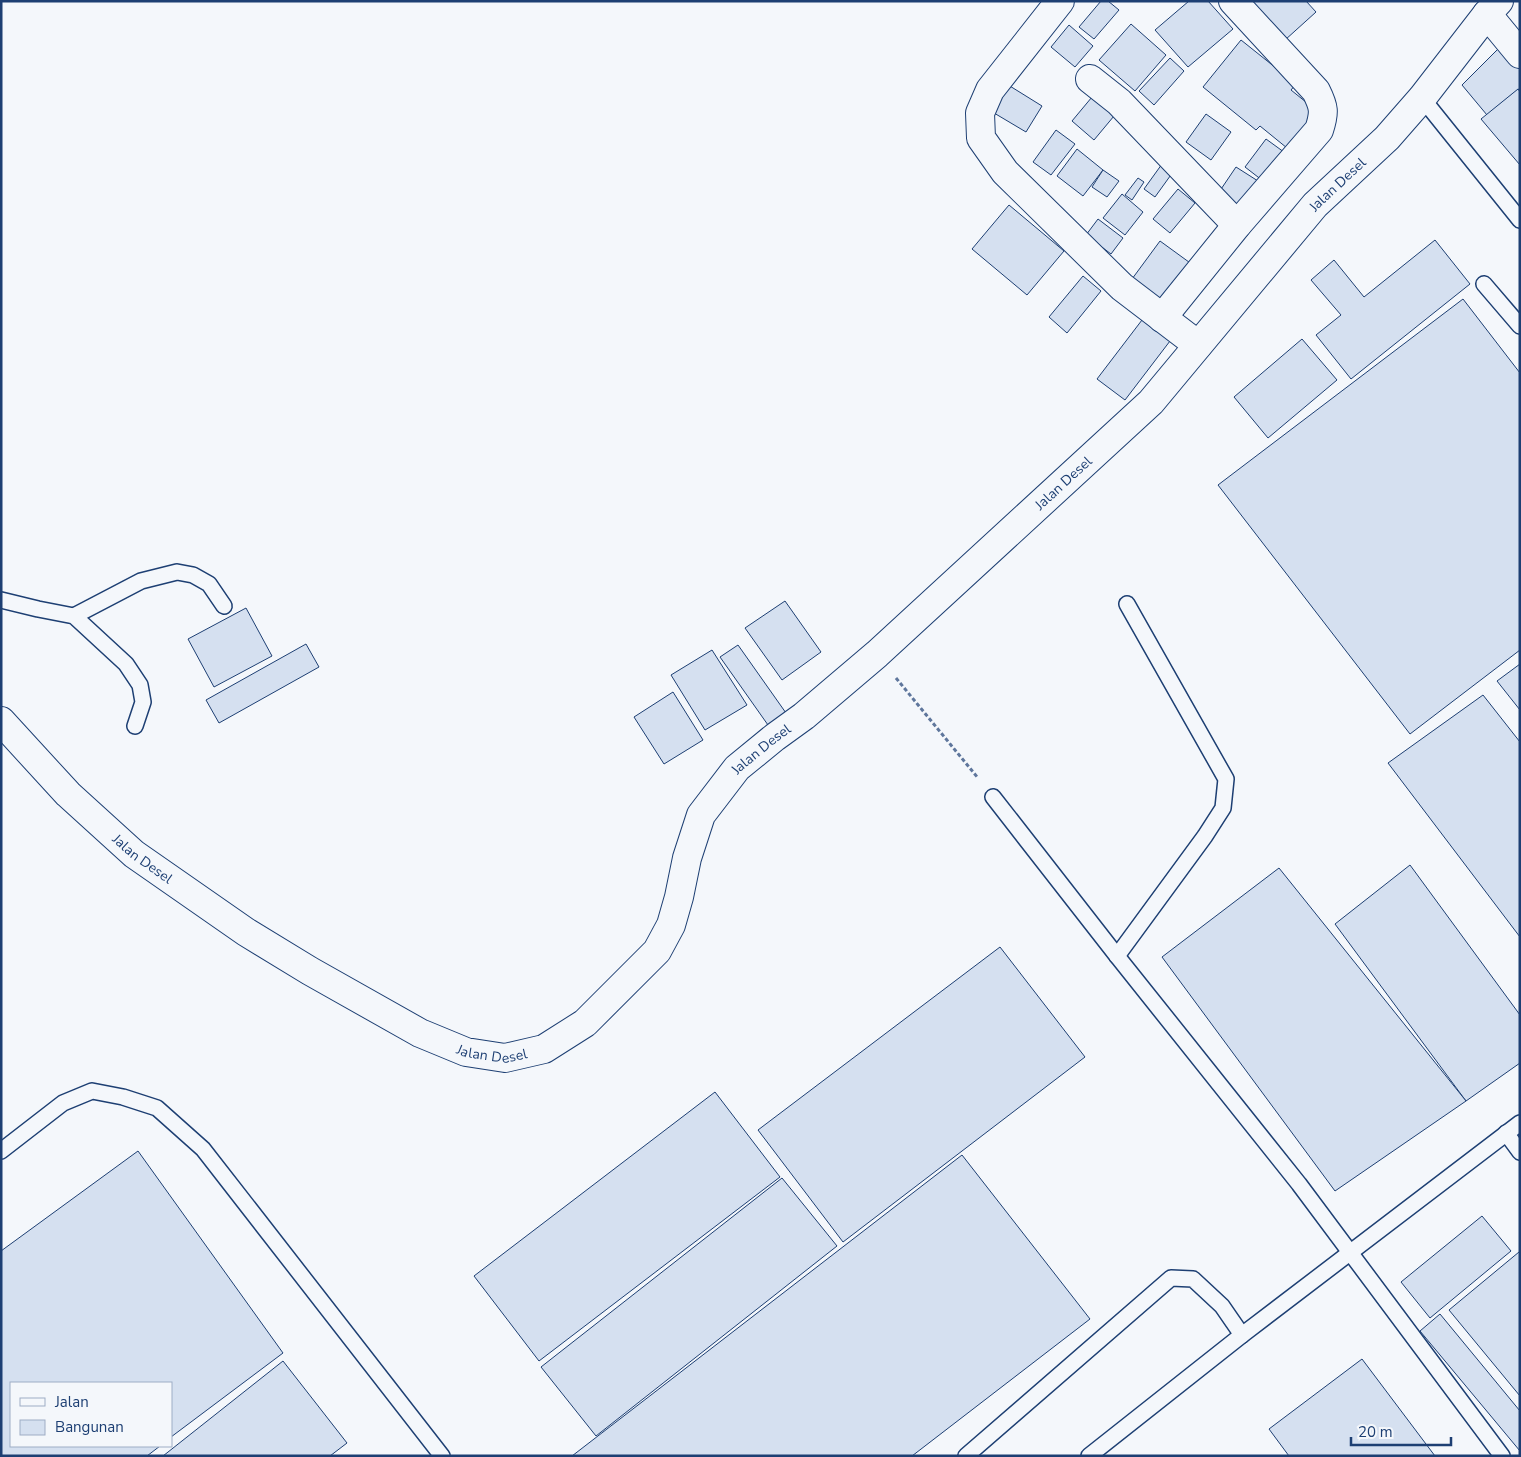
<svg xmlns="http://www.w3.org/2000/svg" width="1521" height="1457" font-family="'Nunito Sans',sans-serif">
	<style>
		.building { fill: #d5e0f0; stroke: #1d3f73 }
		.lines { fill: none; stroke-linecap: round; stroke-linejoin: round }
		.lane-casing { stroke: #1d3f73; stroke-width: 18 }
		.street-casing { stroke: #1d3f73; stroke-width: 30 }
		.path { stroke: #5e769c; stroke-width: 3; stroke-dasharray: 4 2.5; stroke-linecap: butt }
		.lane { stroke: #f4f7fb; stroke-width: 15 }
		.street { stroke: #f4f7fb; stroke-width: 28 }
		.labels { text-anchor: middle; stroke-width: 4; stroke-linejoin: round; paint-order: stroke }
		.street-label { font-size: 14px; fill: #1d3f73; stroke: #f4f7fb }
	</style>
	<rect width="100%" height="100%" fill="#f4f7fb"/>
	<g class="building">
		<polygon points="1101,1 1108,1 1119,10 1094,39 1079,27"/>
		<polygon points="1189,1 1208,1 1233,29 1188,67 1155,30"/>
		<polygon points="1250,1 1306,1 1316,12 1285,40"/>
		<polygon points="1131,24 1166,55 1135,91 1099,60"/>
		<polygon points="1069,25 1093,46 1075,67 1051,47"/>
		<polygon points="1241,40 1296,84 1291,90 1317,111 1287,148 1260,126 1256,130 1203,87"/>
		<polygon points="1501,46 1520,69 1520,88 1487,115 1462,85"/>
		<polygon points="1170,58 1184,71 1154,105 1139,91"/>
		<polygon points="1005,83 1042,106 1026,132 989,110"/>
		<polygon points="1518,89 1520,92 1520,165 1481,119"/>
		<polygon points="1097,91 1119,110 1094,140 1072,121"/>
		<polygon points="1206,114 1231,132 1211,160 1186,142"/>
		<polygon points="1056,130 1075,144 1051,175 1033,162"/>
		<polygon points="1266,139 1288,155 1267,184 1245,167"/>
		<polygon points="1077,149 1103,170 1083,196 1057,176"/>
		<polygon points="1162,164 1173,172 1155,197 1144,189"/>
		<polygon points="1236,167 1258,181 1237,213 1215,198"/>
		<polygon points="1103,170 1119,181 1107,197 1092,187"/>
		<polygon points="1138,178 1144,182 1132,200 1125,195"/>
		<polygon points="1178,189 1195,203 1170,233 1153,219"/>
		<polygon points="1122,194 1143,212 1125,235 1103,218"/>
		<polygon points="1009,205 1064,251 1027,295 972,249"/>
		<polygon points="1098,219 1123,238 1111,254 1086,235"/>
		<polygon points="1435,240 1470,284 1351,379 1316,335 1341,315 1311,280 1334,260 1364,297"/>
		<polygon points="1160,241 1193,265 1166,303 1132,279"/>
		<polygon points="1083,276 1101,291 1067,333 1049,317"/>
		<polygon points="1463,299 1520,373 1520,650 1410,734 1218,485"/>
		<polygon points="1142,320 1170,341 1125,400 1097,379"/>
		<polygon points="1302,339 1337,380 1268,438 1234,397"/>
		<polygon points="785,601 821,652 782,680 745,628"/>
		<polygon points="246,608 272,656 214,687 188,639"/>
		<polygon points="306,644 319,667 219,723 206,700"/>
		<polygon points="738,645 786,713 768,725 720,657"/>
		<polygon points="712,650 747,705 705,730 671,675"/>
		<polygon points="1520,664 1520,710 1497,681"/>
		<polygon points="673,692 703,740 664,764 634,717"/>
		<polygon points="1483,695 1520,742 1520,937 1388,763"/>
		<polygon points="1410,865 1520,1015 1520,1063 1466,1101 1335,924"/>
		<polygon points="1279,868 1466,1101 1335,1191 1162,957"/>
		<polygon points="1000,947 1085,1057 843,1242 758,1130"/>
		<polygon points="715,1092 780,1177 539,1361 474,1276"/>
		<polygon points="138,1151 283,1353 171,1437 171,1383 11,1383 11,1446 160,1446 147,1456 1,1456 1,1251"/>
		<polygon points="962,1155 1090,1319 912,1456 572,1456"/>
		<polygon points="782,1178 837,1246 596,1436 541,1367"/>
		<polygon points="1482,1216 1511,1251 1430,1318 1401,1282"/>
		<polygon points="1519,1252 1520,1253 1520,1396 1449,1310"/>
		<polygon points="1440,1314 1520,1411 1520,1451 1420,1331"/>
		<polygon points="1362,1359 1435,1456 1289,1456 1269,1429"/>
		<polygon points="283,1361 347,1443 330,1456 163,1456"/>
	</g>
	<g class="lines">
		<defs>
			<g id="lane">
				<polyline points="1422,98 1520,220"/>
				<polyline points="1484,284 1520,326"/>
				<polyline points="1,600 38,609 74,616 126,664 140,685 143,702 135,726"/>
				<polyline points="74,616 141,581 177,572 193,575 209,584 224,606"/>
				<polyline points="993,797 1117,956 1299,1184 1502,1456"/>
				<polyline points="1117,956 1205,836 1223,808 1226,779 1127,604"/>
				<polyline points="1506,1133 1520,1152"/>
				<polyline points="1,1151 63,1103 92,1091 123,1097 157,1108 203,1149 442,1456"/>
				<polyline points="966,1456 1171,1278 1193,1279 1222,1306 1242,1335"/>
				<polyline points="1089,1456 1242,1335 1520,1123"/>
			</g>
			<g id="street">
				<polyline points="1060,1 990,90 980,113 981,138 1005,172 1122,287 1198,345"/>
				<polyline points="1487,14 1520,54"/>
				<polyline points="1090,79 1119,102 1237,225"/>
				<path d="M1162,318L1237,225L1319,130C1325,112 1324,107 1316,91L1233,1"/>
				<path id="s1" d="M1,721L68,794L134,854L246,932L310,971L420,1033L466,1052L505,1058L544,1049L585,1023L657,951L671,925L679,897L687,858L701,815L737,768L775,737L804,716L877,654L1151,402L1315,205L1387,138L1422,98L1487,14L1499,1"/>
			</g>
		</defs>
		<use href="#lane" class="lane-casing"/>
		<use href="#street" class="street-casing"/>
		<polyline class="path" points="896,678 978,778"/>
		<use href="#lane" class="lane"/>
		<use href="#street" class="street"/>
	</g>
	<g class="labels">
		<g class="street-label">
			<text dy="5" stroke="none"><textPath href="#s1" startOffset="1848">Jalan Desel</textPath></text>
			<text dy="5" stroke="none"><textPath href="#s1" startOffset="1442">Jalan Desel</textPath></text>
			<text dy="5" stroke="none"><textPath href="#s1" startOffset="1039">Jalan Desel</textPath></text>
			<text dy="5" stroke="none"><textPath href="#s1" startOffset="198">Jalan Desel</textPath></text>
			<text dy="5" stroke="none"><textPath href="#s1" startOffset="602">Jalan Desel</textPath></text>
		</g>
	</g>
	<rect width="1521" height="1457" fill="none" stroke="#1d3f73" stroke-width="5"/>
	<rect x="10" y="1382" width="162" height="65" fill="#f4f7fb" stroke="#9eadc5"/>
	<rect x="20" y="1398" width="25" height="8" fill="#f4f7fb" stroke="#9eadc5"/>
	<text x="55" y="1407" font-size="15" fill="#1d3f73">Jalan</text>
	<rect x="20" y="1420" width="25" height="15" fill="#d5e0f0" stroke="#9eadc5"/>
	<text x="55" y="1432" font-size="15" fill="#1d3f73">Bangunan</text>
	<path d="M1351 1437v8h100v-8" fill="none" stroke="#1d3f73" stroke-width="2.5"/>
	<text x="1358" y="1437" font-size="15" fill="#1d3f73" stroke="#f4f7fb" stroke-width="4" paint-order="stroke">20 m</text>
</svg>
